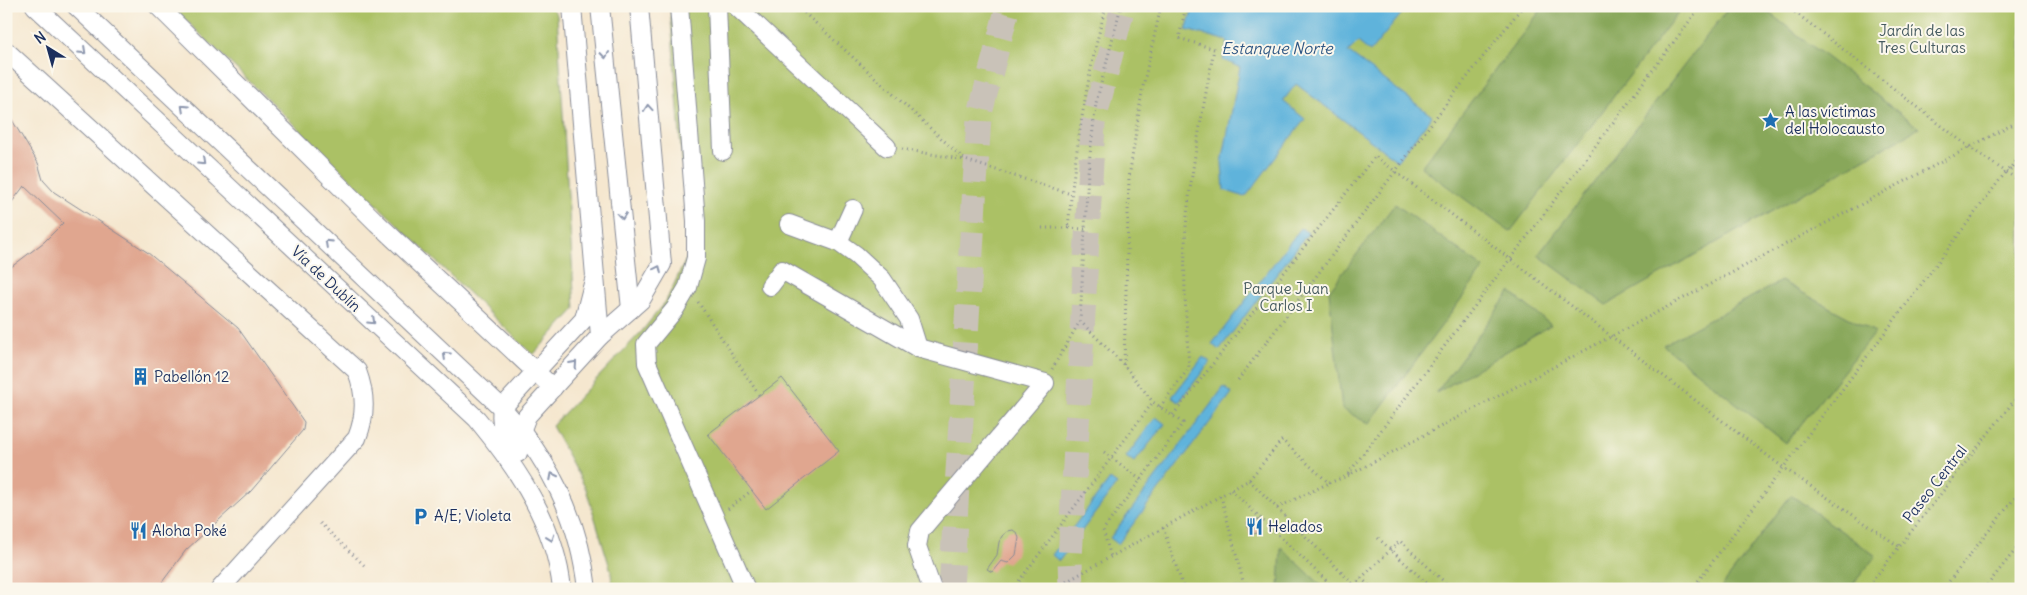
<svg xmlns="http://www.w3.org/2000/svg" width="2027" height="595" font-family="Delius,sans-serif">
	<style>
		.green { fill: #abc165; stroke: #637862 }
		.forest { fill: #88a75a; stroke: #526b5c }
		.water { fill: #5fb3db; stroke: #3d719c }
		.building { fill: #e0a68f }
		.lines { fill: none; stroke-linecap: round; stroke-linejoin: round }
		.highway-tunnel { stroke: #c9c2b8; stroke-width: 25; stroke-dasharray: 25 12; stroke-linecap: butt }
		.minor-casing { stroke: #888b96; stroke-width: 20 }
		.path { stroke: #888b96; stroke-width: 3; stroke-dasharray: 1 4; stroke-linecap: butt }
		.minor { stroke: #fff; stroke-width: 18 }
		.oneway { stroke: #8d97ae }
		.labels { text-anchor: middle; stroke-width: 4; stroke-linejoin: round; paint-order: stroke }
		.park-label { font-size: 15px; fill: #465b60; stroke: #fbf7ec }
		.poi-label { font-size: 15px; fill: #1b2f5e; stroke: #fbf7ec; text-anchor: start }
		.street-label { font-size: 15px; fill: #1b2f5e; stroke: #fbf7ec }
		.water-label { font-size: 16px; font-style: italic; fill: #2f5784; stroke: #fbf7ec }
	</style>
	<rect width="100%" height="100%" fill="#fbf7ec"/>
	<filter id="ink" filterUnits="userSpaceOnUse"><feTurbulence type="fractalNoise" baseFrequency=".02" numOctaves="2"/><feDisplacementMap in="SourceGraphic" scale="10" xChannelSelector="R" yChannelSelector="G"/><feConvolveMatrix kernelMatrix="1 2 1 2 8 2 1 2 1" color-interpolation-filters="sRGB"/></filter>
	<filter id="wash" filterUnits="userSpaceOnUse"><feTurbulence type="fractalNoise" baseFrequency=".0096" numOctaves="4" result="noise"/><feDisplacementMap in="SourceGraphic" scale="20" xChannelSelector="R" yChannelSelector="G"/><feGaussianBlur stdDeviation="1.12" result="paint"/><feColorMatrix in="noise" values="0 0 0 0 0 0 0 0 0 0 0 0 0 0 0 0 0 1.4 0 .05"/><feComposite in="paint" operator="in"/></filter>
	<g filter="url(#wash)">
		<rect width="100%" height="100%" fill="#f5e7cf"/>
		<g class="green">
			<polygon points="171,6 551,6 557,15 575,309 533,355"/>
			<polygon points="670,6 2021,6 2021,589 612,589 611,571 586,489 552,426 642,331 666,301 689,253"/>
		</g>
		<g class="forest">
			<polygon points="1544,6 1683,6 1510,232 1421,167"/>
			<polygon points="1730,6 1760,6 1919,128 1606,305 1538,255"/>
			<polygon points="1395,204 1484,268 1369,424 1342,409 1329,291"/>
			<polygon points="1781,281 1875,332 1786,443 1663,345"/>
			<polygon points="1510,292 1551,325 1436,393"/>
			<polygon points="1791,495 1876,556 1849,589 1720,589"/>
			<polygon points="1281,547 1325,589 1279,589"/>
		</g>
		<g class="water">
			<polygon points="1194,6 1408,6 1370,52 1358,42 1348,52 1432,116 1397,161 1296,84 1283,101 1305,119 1247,195 1242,196 1224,190 1222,163 1240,67 1223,60 1228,41 1186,30"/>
			<polygon points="1301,228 1308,233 1219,350 1212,344"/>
			<polygon points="1203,357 1210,362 1179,402 1172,397"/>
			<polygon points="1224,387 1232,393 1118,544 1110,538"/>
			<polygon points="1156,417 1165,424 1134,463 1126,457"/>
			<polygon points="1110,479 1117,484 1059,561 1052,555"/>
		</g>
		<g id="blocks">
			<g class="building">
				<polygon points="6,110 38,163 43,180 54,192 147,252 238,328 304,422 303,430 251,491 186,550 157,589 6,589 6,271 44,242 63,223 24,186 6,210"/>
				<polygon points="782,378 839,451 766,509 708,434"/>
				<polygon points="1258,519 1261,532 1250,535 1247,522"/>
				<polygon points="1013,530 1017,533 1019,538 1016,555 1008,563 1001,561 992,572 987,569 997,555 999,542 1002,536 1008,531"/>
			</g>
		</g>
	</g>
	<g filter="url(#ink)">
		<use href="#blocks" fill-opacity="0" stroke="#888b96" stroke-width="1"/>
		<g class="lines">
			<g class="highway-tunnel">
				<polyline points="951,589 979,117 1008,6"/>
				<polyline points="1071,589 1070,560 1093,124 1123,6"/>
			</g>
			<defs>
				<g id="minor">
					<path d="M35,6L477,419C518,469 555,523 562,589"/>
					<path d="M76,6L502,408C550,460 579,518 587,589"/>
					<polyline points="158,6 377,223 553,388"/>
					<polyline points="572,6 595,276"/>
					<polyline points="600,6 631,309"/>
					<polyline points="679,6 696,221 696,258 688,287 675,309 646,344 647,363 746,589"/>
					<polyline points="717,6 723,151"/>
					<polyline points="736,6 887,147"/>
					<path d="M6,51L357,371C366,395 366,415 357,438L220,589"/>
					<polyline points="789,224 838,242 856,255 882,279 909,319 918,348"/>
					<polyline points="838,242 853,209"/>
					<polyline points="770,286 782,270 918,348 1045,383 920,531 917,546 932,589"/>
					<polyline points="600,336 641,300 662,264 639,6"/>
					<path d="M518,453C506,436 499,429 502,408L584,319L595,276L600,336L527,416L522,429"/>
				</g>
			</defs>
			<use href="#minor" class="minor-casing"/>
			<g class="path">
				<polyline points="797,6 965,160 1071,194"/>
				<polyline points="1787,6 1969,147 2021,182"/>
				<polyline points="902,149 965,160"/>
				<polyline points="2010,170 2021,163"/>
				<polyline points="1042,228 1068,228"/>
				<path d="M1085,229L1068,228C1075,153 1086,79 1106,6"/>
				<polyline points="698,302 759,395"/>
				<polyline points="1080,321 1124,365 1153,402 1183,423 1103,530 1111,557"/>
				<polyline points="1124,365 1129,178 1142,91 1161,6"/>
				<polyline points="1052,369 1080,321 1088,172 1096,103 1121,6"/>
				<polyline points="1238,380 1443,108 1523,6"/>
				<path d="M1160,407L1189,368C1186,317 1182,266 1187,215C1193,159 1204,104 1214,49L1179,38L1186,6"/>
				<polyline points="1173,415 1375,156 1784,468 1900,547"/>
				<polyline points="1104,452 1141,480"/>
				<polyline points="1348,474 1701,6"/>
				<polyline points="1249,480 1358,589"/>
				<polyline points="1231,490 1335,589"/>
				<polyline points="1221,496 1245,589"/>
				<polyline points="1277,508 1329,483"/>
				<polyline points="728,509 751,491"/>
				<polyline points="320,523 366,567"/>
				<polyline points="1163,528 1184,589"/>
				<polyline points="1378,538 1433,589"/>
				<polyline points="1361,578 1373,589"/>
				<polyline points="1354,585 1400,541 1452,589"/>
				<polyline points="1013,589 1153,402"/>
				<polyline points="1053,589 1249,480 1282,440 1329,483 1347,476 2021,120"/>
				<polyline points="1692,589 2005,173 2021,156"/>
				<polyline points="1866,589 2021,392"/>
				<polyline points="1943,589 2021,490"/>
				<polyline points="1984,589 2021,543"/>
			</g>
			<use href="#minor" class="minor"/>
		</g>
		<defs><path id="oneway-chevron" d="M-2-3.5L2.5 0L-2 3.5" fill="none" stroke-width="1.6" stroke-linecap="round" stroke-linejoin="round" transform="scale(1.25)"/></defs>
		<g class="oneway">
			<use href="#oneway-chevron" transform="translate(83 51) rotate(43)"/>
			<use href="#oneway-chevron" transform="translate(605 55) rotate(84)"/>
			<use href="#oneway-chevron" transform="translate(184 108) rotate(-137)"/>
			<use href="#oneway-chevron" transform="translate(648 108) rotate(-95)"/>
			<use href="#oneway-chevron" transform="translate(202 162) rotate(43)"/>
			<use href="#oneway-chevron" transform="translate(622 216) rotate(84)"/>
			<use href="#oneway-chevron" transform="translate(328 243) rotate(-137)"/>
			<use href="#oneway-chevron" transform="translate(658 269) rotate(-64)"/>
			<use href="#oneway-chevron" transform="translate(372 321) rotate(43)"/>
			<use href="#oneway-chevron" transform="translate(446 355) rotate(-137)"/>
			<use href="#oneway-chevron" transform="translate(574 364) rotate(-48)"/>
			<use href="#oneway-chevron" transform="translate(553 476) rotate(-117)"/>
			<use href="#oneway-chevron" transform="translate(551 538) rotate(70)"/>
		</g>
	</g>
	<defs>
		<symbol id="sight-bare" viewBox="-9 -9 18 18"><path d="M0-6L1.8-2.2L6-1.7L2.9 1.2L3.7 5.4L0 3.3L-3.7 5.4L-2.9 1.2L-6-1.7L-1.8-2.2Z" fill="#1f6fb2" stroke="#fbf7ec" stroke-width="2.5" paint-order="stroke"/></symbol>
		<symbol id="building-bare" viewBox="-9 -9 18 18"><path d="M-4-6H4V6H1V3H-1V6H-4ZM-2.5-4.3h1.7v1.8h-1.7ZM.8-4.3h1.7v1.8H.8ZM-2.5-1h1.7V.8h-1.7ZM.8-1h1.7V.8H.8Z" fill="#1f6fb2" stroke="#fbf7ec" stroke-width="2.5" paint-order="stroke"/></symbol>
		<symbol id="parking-bare" viewBox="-9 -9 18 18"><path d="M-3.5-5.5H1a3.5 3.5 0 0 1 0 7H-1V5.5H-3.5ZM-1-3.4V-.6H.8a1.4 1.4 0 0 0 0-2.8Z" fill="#1f6fb2" stroke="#fbf7ec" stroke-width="2.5" paint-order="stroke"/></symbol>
		<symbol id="restaurant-bare" viewBox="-9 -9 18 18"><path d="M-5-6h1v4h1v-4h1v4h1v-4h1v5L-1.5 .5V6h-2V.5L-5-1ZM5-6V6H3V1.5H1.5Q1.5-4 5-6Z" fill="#1f6fb2" stroke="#fbf7ec" stroke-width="2.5" paint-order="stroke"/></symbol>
	</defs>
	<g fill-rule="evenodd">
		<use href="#sight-bare" x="1758" y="108" width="25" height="25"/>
		<use href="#building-bare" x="128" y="364" width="25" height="25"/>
		<use href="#parking-bare" x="408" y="504" width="25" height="25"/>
		<use href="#restaurant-bare" x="1242" y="514" width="25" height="25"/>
		<use href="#restaurant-bare" x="126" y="518" width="25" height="25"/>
	</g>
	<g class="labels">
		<g class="park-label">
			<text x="1922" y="36">Jardín de las<tspan x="1922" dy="17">Tres Culturas</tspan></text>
			<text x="1286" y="294">Parque Juan<tspan x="1286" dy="17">Carlos I</tspan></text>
		</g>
		<g class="poi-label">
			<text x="1785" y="117">A las víctimas<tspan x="1785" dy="17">del Holocausto</tspan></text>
			<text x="154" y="382">Pabellón 12</text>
			<text x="434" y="521">A/E; Violeta</text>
			<text x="1268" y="532">Helados</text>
			<text x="152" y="536">Aloha Poké</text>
		</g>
		<g class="street-label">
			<text transform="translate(326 279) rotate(43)" y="5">Vía de Dublín</text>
			<text transform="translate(1935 484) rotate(-52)" y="5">Paseo Central</text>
		</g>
		<g class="water-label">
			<text x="1277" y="54">Estanque Norte</text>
		</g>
	</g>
	<rect width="2027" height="595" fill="none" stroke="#fbf7ec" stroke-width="25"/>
	<g transform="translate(48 48) rotate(323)" stroke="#fbf7ec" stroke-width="4" paint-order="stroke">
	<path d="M0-4L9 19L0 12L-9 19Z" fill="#1b2f5e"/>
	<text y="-8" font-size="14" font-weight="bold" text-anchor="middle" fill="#1b2f5e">N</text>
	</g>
</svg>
